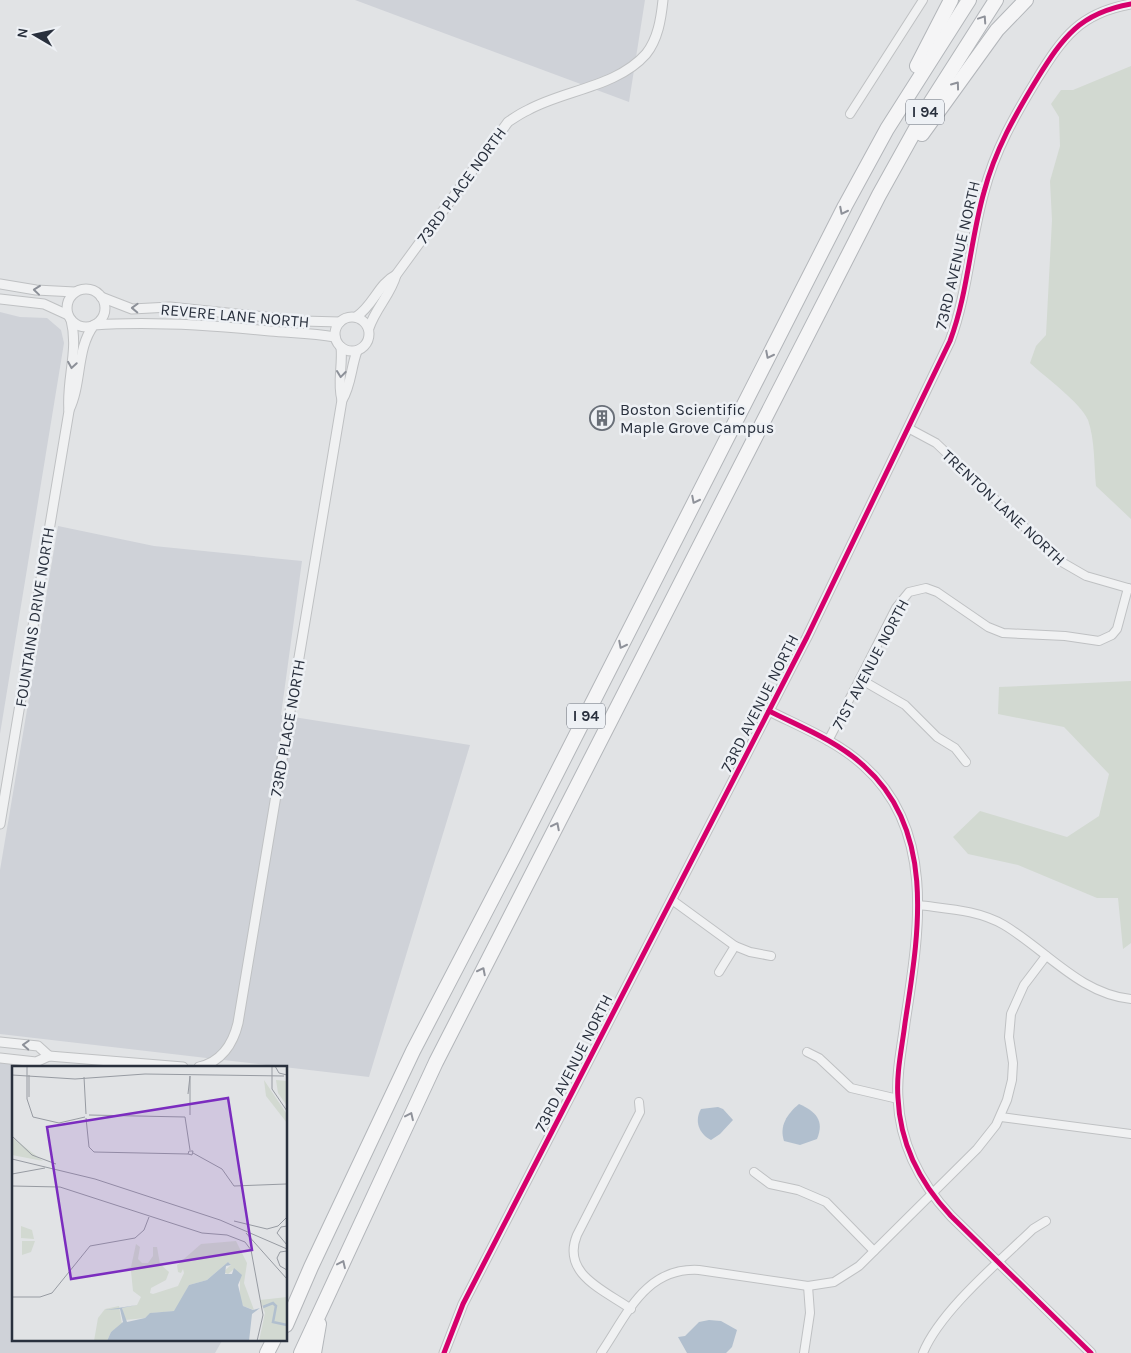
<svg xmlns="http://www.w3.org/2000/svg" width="1131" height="1353" font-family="Karla,sans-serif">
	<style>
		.built { fill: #cfd2d8 }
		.green { fill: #d2d9d1 }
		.water { fill: #b1bfce }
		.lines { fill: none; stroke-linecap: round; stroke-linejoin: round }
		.minor-casing { stroke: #bfc1c3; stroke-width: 10 }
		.tertiary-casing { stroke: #bfc1c3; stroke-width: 11 }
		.motorway-casing { stroke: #b3b6ba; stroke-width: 16 }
		.minor { stroke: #f0f1f2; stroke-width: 8 }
		.tertiary { stroke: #f0f1f2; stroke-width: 9 }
		.motorway { stroke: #f5f5f6; stroke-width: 14 }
		.cycleway-casing { stroke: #eef1f5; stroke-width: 8 }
		.cycleway { stroke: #d6006c; stroke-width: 5 }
		.oneway { stroke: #8f929a }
		.oneway2 { stroke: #8c9098 }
		.labels { text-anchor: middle; stroke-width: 5; stroke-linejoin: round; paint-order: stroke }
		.shield { fill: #eef1f5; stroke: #646a74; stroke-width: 1 }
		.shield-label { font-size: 15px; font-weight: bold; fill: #29303d }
		.street-label { font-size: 16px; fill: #29303d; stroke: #eef1f5 }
		.poi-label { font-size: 16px; fill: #29303d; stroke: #eef1f5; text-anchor: start }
		.inset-river { fill: none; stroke: #b1bfce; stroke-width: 2.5 }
		.inset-road { fill: none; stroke: #979ba2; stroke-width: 1 }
		.view { fill: #7b2cbf; fill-opacity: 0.15; stroke: #7b2cbf; stroke-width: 2.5 }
		.inset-edge { fill: none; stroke: #29303d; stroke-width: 2.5 }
	</style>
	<rect width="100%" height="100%" fill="#e1e3e5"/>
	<g class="built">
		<polygon points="355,0 645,0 629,102"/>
		<polygon points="0,312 20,317 47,318 61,330 64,343 0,734"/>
		<polygon points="58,526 154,546 302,561 281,715 470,745 369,1077 0,1034 0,870"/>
		<polygon points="0,1062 55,1067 14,1067 14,1339 223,1339 215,1353 0,1353"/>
	</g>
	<g class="green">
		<path d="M1131,66V519L1096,486C1094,465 1095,440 1088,420C1081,403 1044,376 1030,363L1036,346L1046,335L1052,220L1050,181L1060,146L1059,117L1051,104L1061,90H1073Z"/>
		<polygon points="1131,681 1131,943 1123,949 1118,898 1097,898 1018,865 968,854 953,837 980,811 1067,837 1099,816 1109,774 1064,727 998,714 999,687"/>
	</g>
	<g class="water">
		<path d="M799,1104C815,1111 825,1120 817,1139L800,1145L784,1141C779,1126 787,1114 799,1104Z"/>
		<path d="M718,1107L723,1109L733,1120L720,1134L711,1140C699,1134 694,1121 701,1109Z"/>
		<polygon points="709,1320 721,1321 737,1330 732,1347 726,1353 687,1353 678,1337 685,1336 699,1322"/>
	</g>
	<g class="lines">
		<defs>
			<g id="minor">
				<polyline points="850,114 923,0"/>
				<polyline points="908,428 936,443 1060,561 1086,576 1131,589"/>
				<polyline points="860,679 905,705 937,737 955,748 966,762"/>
				<polyline points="828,741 896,608 909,592 926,588 937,592 988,627 1003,633 1065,636 1099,641 1112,635 1117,629 1128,588"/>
				<polyline points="672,900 735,946 750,952 771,956"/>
				<path d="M919,905C948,909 978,910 1004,925C1046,950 1080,994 1131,999"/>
				<polyline points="719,972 735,946"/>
				<polyline points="807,1052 819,1058 851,1088 898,1099"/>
				<polyline points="1001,1117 1131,1134"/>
				<polyline points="754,1172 770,1184 798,1190 826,1202 874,1251"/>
				<path d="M631,1309C604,1290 561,1274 577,1235L640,1112L639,1102"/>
				<path d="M601,1353C627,1315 645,1267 699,1270L808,1286L834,1282L859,1266L977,1149L996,1125L1007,1100L1012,1080L1013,1063L1009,1037L1011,1014L1024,985L1046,956"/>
				<polyline points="804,1353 810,1313 808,1286"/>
				<path d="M923,1353C940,1311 1000,1261 1033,1229L1046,1221"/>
			</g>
			<g id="tertiary">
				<polyline points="0,284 36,290 75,292"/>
				<circle cx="86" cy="308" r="19"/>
				<polyline points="101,297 132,309 170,307 303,321 340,322"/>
				<polyline points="0,299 44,304 68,315"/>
				<circle cx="352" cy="334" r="17"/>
				<path d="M356,317C374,305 378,284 396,275"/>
				<path d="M369,328C375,309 391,294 396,275L508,122C514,118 521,113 528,110C564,90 617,87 646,54C658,39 661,19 663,0"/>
				<path d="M341,347C343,365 337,383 342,400"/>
				<path d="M69,410C82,384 76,348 94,325C153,321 212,325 270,331C293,333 313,333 335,337"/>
				<path d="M769,711C801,727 837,741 864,766C938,832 918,937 905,1023C902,1048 896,1073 898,1098C900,1144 920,1183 951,1216L1091,1353"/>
				<path d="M0,824L69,411C66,380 79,351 71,320"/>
				<polyline points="0,1042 38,1046 49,1056"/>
				<polyline points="0,1058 36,1062 49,1056 183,1067"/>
				<path d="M199,1067C221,1062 233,1044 238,1023L342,400C351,386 351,367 357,351"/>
				<path d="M444,1353L463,1304L807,637L950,341C968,293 970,241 984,192C995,150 1015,115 1037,79C1063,37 1080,13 1131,4"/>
			</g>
			<g id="motorway">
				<polyline points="917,66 951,0"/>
				<polyline points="922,134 997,30 1026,0"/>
				<polyline points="286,1325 311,1267 413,1051 513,859 845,206 887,129 969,0"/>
				<polyline points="267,1353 274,1339"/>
				<polyline points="301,1353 436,1062 879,195 929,105 996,0"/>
				<polyline points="314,1353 319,1324"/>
			</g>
		</defs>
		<use href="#minor" class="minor-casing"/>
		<use href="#tertiary" class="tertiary-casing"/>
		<use href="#motorway" class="motorway-casing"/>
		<use href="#minor" class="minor"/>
		<use href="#tertiary" class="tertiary"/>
		<use href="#motorway" class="motorway"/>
		<defs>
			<g id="cycleway">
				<path d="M769,711C801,727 837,741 864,766C938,832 918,937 905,1023C902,1048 896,1073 898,1098C900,1144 920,1183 951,1216L1091,1353"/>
				<path d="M444,1353L463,1304L807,637L950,341C968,293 970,241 984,192C995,150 1015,115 1037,79C1063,37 1080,13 1131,4"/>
			</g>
		</defs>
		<use href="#cycleway" class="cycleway-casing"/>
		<use href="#cycleway" class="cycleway"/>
	</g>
	<defs><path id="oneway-chevron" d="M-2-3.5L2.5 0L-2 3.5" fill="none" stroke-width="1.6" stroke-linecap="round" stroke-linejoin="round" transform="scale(1.25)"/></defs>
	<g class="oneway">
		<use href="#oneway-chevron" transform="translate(983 19) rotate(-56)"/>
		<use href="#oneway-chevron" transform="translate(956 85) rotate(-54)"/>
		<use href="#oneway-chevron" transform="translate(843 211) rotate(117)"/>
		<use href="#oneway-chevron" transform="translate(769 355) rotate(117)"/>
		<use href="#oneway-chevron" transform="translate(695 500) rotate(117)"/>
		<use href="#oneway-chevron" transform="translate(622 645) rotate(117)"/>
		<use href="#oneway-chevron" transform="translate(556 826) rotate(-63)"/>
		<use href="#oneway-chevron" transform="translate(482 971) rotate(-63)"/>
		<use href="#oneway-chevron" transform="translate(410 1116) rotate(-65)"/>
		<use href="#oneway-chevron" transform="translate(342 1264) rotate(-65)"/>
	</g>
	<g class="oneway2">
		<use href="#oneway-chevron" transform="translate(37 290) rotate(-174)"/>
		<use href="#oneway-chevron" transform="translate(135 308) rotate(-178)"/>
		<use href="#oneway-chevron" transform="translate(72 365) rotate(99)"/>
		<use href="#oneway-chevron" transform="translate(341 374) rotate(97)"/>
		<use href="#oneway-chevron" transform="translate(26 1045) rotate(-177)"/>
	</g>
	<defs>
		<symbol id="building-ring" viewBox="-11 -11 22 22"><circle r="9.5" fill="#eef1f5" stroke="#696f78" stroke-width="1.5"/><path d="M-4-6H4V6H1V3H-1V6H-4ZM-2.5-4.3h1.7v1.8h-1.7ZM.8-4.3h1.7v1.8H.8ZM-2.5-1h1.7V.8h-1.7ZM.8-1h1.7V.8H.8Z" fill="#696f78"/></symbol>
	</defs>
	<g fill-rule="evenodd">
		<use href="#building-ring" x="588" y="404" width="28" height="28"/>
	</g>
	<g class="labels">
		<g class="shield">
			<rect x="906" y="99.5" width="38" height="25" rx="4"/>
			<rect x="567" y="703.5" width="38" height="25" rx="4"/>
		</g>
		<g class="shield-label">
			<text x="925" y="117">I 94</text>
			<text x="586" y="721">I 94</text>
		</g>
		<g class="street-label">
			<text transform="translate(461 185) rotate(-54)" y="6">73RD PLACE NORTH</text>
			<text transform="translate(957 255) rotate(-77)" y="6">73RD AVENUE NORTH</text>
			<text transform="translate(235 315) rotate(5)" y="6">REVERE LANE NORTH</text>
			<text transform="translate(1004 507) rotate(43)" y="6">TRENTON LANE NORTH</text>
			<text transform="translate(34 617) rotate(-81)" y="6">FOUNTAINS DRIVE NORTH</text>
			<text transform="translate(870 664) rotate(-62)" y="6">71ST AVENUE NORTH</text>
			<text transform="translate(759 703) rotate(-63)" y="6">73RD AVENUE NORTH</text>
			<text transform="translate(287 728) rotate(-80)" y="6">73RD PLACE NORTH</text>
			<text transform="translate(573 1063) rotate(-63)" y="6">73RD AVENUE NORTH</text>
		</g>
		<g class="poi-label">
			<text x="620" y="415">Boston Scientific<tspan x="620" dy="18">Maple Grove Campus</tspan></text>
		</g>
	</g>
	<g transform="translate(12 1066)">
		<rect width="275" height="275" fill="#e1e3e5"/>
		<path d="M252,14L274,47L275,57L254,30ZM264,14L275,15V40L266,27ZM0,71L31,95L0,89ZM9,160L20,164L22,173L9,172ZM23,175L19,186L10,189V175ZM224,175L235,197L232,217L242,244L231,240L228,232V210L221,204L216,208L211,206L219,199L216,196L195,214L177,219L164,245L139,247L133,252L113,254L110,242L125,239L129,231L121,225L119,205L112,203L119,201L124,178L128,181L126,193L130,197H136L141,190V181H145L148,198L157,206L154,214L139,222L138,227L141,228L166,220L172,207L171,203L169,207L166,206L165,199L189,178ZM275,231V275H247L253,247L248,234ZM107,240L110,258L99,266L95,275H82L86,252L93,243Z" fill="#d2d9d1"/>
		<path d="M216,196L219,199L214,200L213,208H220L222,202L230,209L226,219L231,240L241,244L248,242L240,248L237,275H95L99,266L111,256L108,243L93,244L125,239L110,242L115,256L133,252L138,247L162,245L177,219L195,214Z" fill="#b1bfce"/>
		<path class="inset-river" d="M251,241L261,237L264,240L261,256L275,259"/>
		<path class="inset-road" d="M15,0V33L21,51L47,57L73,51M260,0V23L275,45M263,0L267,7L275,9M0,9L63,13L133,8L272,10M178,10V49M72,11L74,48M176,28L178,10M17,31V9M77,49L173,51L178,84M74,52L77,81L82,86L176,88M0,70L20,89L44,98M177,85H181L180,89L176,88ZM181,87L210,103L222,120L274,118M0,93L83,113L208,154L275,183M0,108L33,102M0,120L48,121L190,167L215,169L233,176L239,184L251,249L245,275M222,155L255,163L266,160L275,151M275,160L269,161L265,167L275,179M234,167L275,213M275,185L268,186L265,192L268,200L275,204M0,231H28L40,227L78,180L123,172L132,164L137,151"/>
		<path class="view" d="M216,32L240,184L59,213L35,61Z"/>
		<rect width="275" height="275" class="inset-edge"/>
	</g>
	<g transform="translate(35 35) rotate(279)" stroke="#eef1f5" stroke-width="4" paint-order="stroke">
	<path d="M0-4L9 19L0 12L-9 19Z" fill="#29303d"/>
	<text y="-8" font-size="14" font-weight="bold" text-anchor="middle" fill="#29303d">N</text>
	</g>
</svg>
